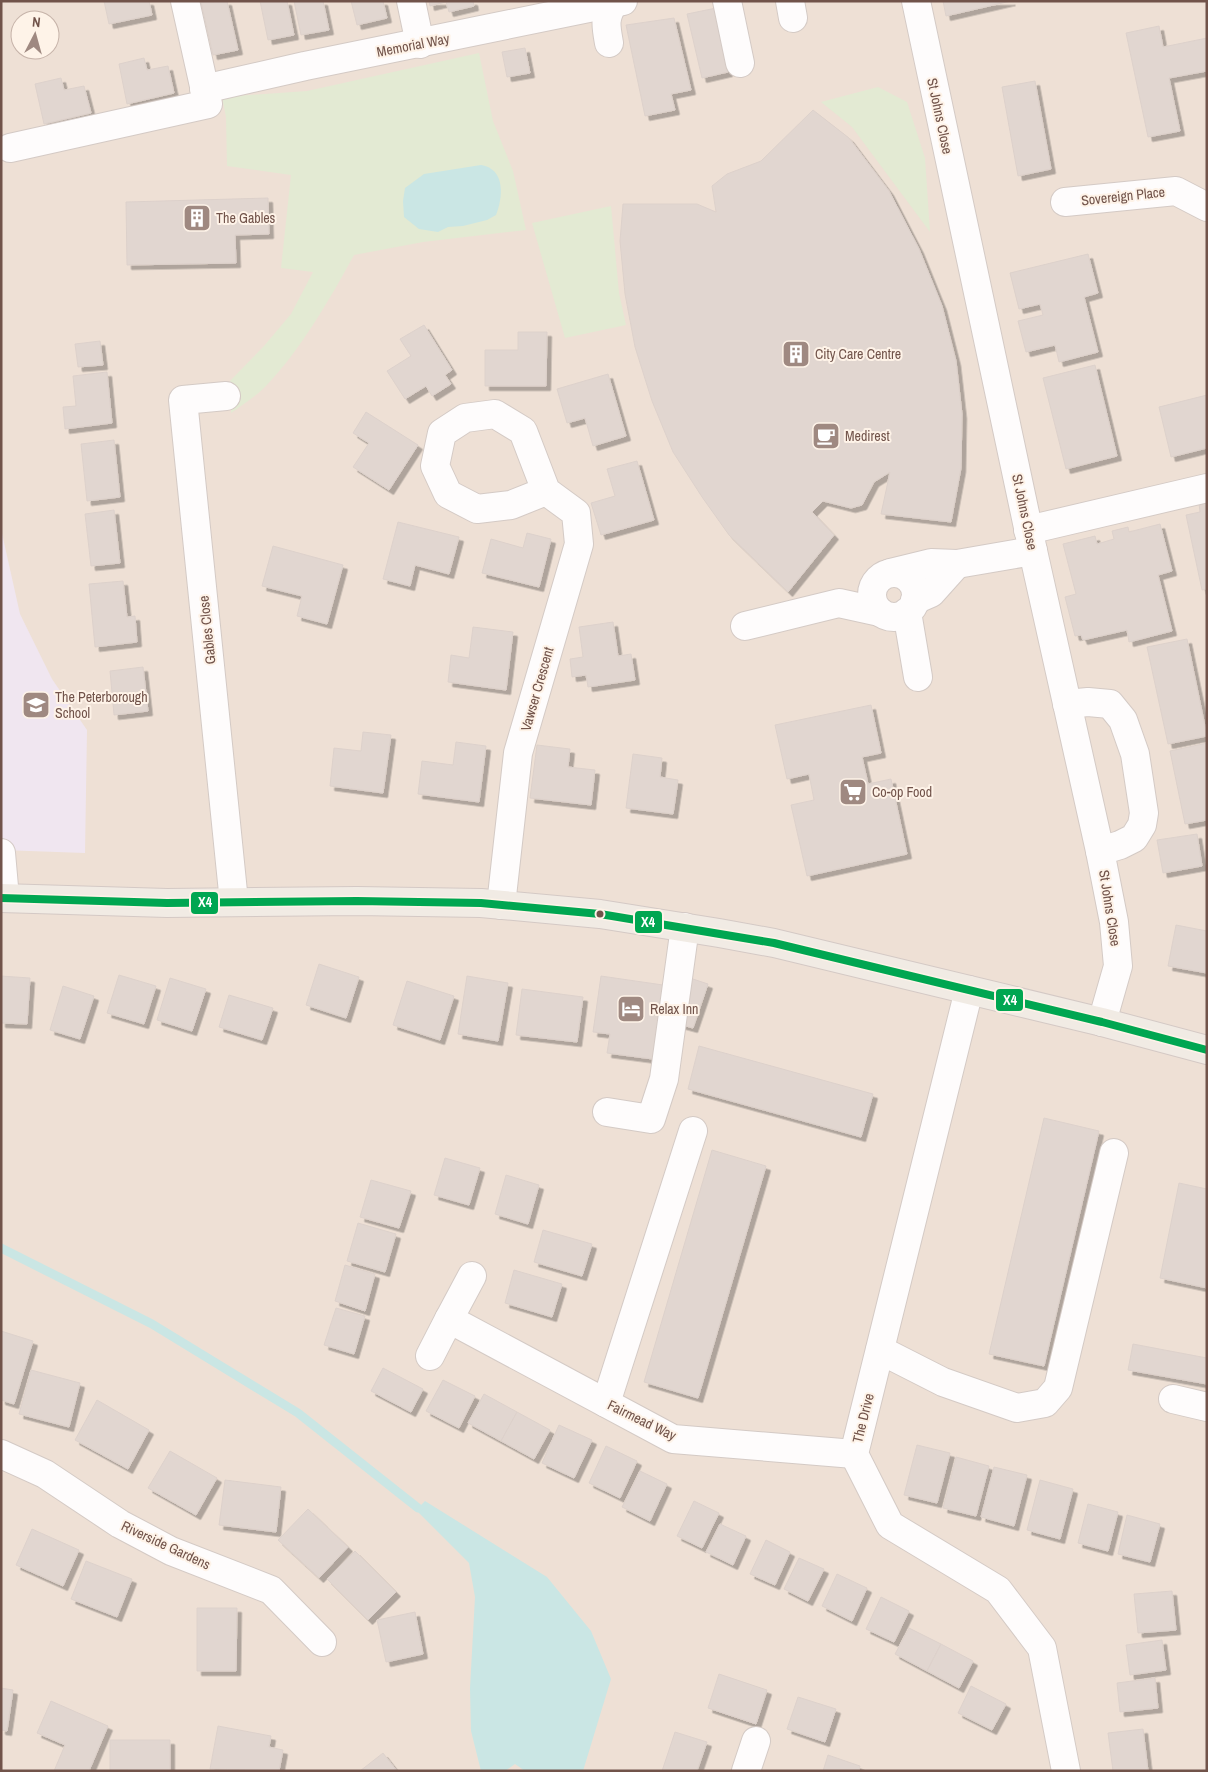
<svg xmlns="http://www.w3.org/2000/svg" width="1208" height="1772" font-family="'Archivo Narrow',sans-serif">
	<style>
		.residential { fill: #eee0d5; fill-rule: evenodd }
		.education { fill: #f0e6f0 }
		.green { fill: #e3ead3 }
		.water { fill: #cae6e4 }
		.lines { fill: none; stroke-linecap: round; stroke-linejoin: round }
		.stream { stroke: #cae6e4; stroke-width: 9 }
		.building { fill: #e1d6d0; stroke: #ddd1cb; filter: url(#shadow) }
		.minor-casing { stroke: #d4cac5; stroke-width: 30 }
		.major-casing { stroke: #d4c9c5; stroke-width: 30 }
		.minor { stroke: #fefcfc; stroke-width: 28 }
		.major { stroke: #f1ebe4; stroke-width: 28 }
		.bus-1-casing { stroke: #fef3e8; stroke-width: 11 }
		.bus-1 { stroke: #00a651; stroke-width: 8 }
		.bus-dot { fill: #71534a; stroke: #fef3e8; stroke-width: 2 }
		.labels { text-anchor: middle; stroke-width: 4; stroke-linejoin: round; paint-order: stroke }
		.street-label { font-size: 14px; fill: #71534a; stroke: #fef3e8 }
		.poi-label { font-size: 14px; fill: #71534a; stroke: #fef3e8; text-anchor: start }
		.line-badge { stroke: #fef3e8; stroke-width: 2 }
		.badge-label { font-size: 14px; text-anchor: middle; font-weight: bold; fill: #fff }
	</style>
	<defs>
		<filter id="shadow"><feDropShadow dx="4.5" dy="4.5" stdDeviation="0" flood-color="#0004"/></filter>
	</defs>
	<rect width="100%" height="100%" fill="#f5eee8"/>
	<path class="residential" d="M1,1H1207V1771H1ZM20,20H50V50H20Z"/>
	<polygon class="education" points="1,529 20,614 52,679 87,730 85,853 1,850"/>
	<g class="green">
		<path d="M479,53L493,121L513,171L526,230L423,242L354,255C330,299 300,351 265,387C255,397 242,405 231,413L230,381L264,346L291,314L313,272L281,268L291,175L227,166L226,117L222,97L307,91Z"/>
		<polygon points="878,87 907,102 925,158 930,232 852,127 821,102"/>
		<polygon points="611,206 619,293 626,325 565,338 532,223"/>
	</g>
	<g class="water">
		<path d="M481,165C506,169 503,198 496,215L487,220L463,226L448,227L438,232L419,229L404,217L403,201L405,188L424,174Z"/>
		<polygon points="425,1501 547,1577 591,1631 611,1679 583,1771 525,1771 515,1764 505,1771 481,1771 471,1731 470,1688 475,1597 469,1563 416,1510"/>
	</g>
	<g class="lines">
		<polyline class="stream" points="1,1248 152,1324 298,1413 418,1508"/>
	</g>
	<g class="building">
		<polygon points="104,1 149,1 152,15 109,24"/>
		<polygon points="227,1 238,50 213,55 201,2"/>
		<polygon points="260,1 287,1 294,35 268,40"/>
		<polygon points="294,1 323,1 329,30 301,35"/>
		<polygon points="351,1 383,1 387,18 357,25"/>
		<polygon points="429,1 473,1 474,6 449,12 446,2 430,6"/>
		<polygon points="943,1 1011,1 946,16"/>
		<polygon points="716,8 728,72 702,78 687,14"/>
		<polygon points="674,18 691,90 671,94 675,110 645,116 626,25"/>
		<polygon points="1159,26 1163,47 1207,38 1207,71 1169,78 1180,131 1148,137 1126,33"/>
		<polygon points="525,48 530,73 507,77 502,52"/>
		<polygon points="144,58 147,70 168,66 174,93 127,104 119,64"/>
		<polygon points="61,78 64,90 84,86 91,113 44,124 35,84"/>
		<polygon points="1035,81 1051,169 1018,176 1002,87"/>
		<polygon points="813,110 849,138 889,191 919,249 942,306 956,361 962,414 961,468 951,522 881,514 890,472 874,482 862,505 851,508 823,501 812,512 834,535 788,592 729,535 702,497 673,452 652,401 635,347 625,294 620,241 623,204 697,204 716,212 712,186 727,174 761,161"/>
		<polygon points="268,198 269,234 235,235 236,263 127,265 126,202"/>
		<polygon points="1088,254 1098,293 1084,297 1098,352 1059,362 1055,345 1026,352 1018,321 1043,315 1040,304 1019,309 1010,273"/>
		<polygon points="424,325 452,370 445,375 451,384 432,396 426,386 405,399 387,371 411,356 400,339"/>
		<polygon points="518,332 547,332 546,386 485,386 485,350 518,350"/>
		<polygon points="100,341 103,365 78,367 75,344"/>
		<polygon points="1095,365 1117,456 1066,469 1043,378"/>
		<polygon points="107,372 112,423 65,429 63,407 76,406 73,376"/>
		<polygon points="608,374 626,436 593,446 585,418 567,423 557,389"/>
		<polygon points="1207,395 1207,448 1171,457 1159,407"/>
		<polygon points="366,412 418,445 389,490 353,467 369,443 353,433"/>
		<polygon points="114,440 120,497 87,501 81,444"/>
		<polygon points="637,461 654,520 601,535 591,503 615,496 607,469"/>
		<polygon points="1207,502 1207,589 1202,590 1186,515 1200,512 1199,504"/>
		<polygon points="114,510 120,563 91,566 85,514"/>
		<polygon points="398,522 459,537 449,574 415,565 410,586 383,579"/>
		<polygon points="1160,524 1172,571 1158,575 1172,631 1129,642 1127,630 1083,640 1081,635 1075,636 1065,597 1076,594 1063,544 1095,536 1097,544 1114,539 1112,531 1128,527 1129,532"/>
		<polygon points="527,533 551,539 539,587 482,573 491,539 523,548"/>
		<polygon points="273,546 343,565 327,624 297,616 302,596 262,586"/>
		<polygon points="123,581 127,617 135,616 137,642 95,647 89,584"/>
		<polygon points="613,622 618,656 631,654 635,680 588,687 586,675 572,677 570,659 583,657 579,627"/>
		<polygon points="473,627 513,632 506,690 448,682 451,655 469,658"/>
		<polygon points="1187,639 1207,736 1168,744 1147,647"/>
		<polygon points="143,667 148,711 114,715 110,671"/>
		<polygon points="871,705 881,753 862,757 868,784 891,779 907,854 807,876 791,805 814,800 809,774 787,779 775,725"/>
		<polygon points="363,732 391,735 383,793 330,786 334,748 361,751"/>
		<polygon points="456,742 486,746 479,802 418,794 422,761 453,765"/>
		<polygon points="1207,743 1207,820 1185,824 1170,751"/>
		<polygon points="537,745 570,749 568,767 595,770 591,805 530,798"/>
		<polygon points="633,754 662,758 660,777 678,780 673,814 626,808"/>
		<polygon points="1197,834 1202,866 1163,873 1157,840"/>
		<polygon points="1176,925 1207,931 1207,973 1168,966"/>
		<polygon points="319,964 359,977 346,1018 306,1005"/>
		<polygon points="119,975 156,986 144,1024 107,1013"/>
		<polygon points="1,976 30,978 27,1024 1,1023"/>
		<polygon points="467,976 508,983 498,1041 458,1034"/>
		<polygon points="601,976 670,986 660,1060 607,1053 610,1034 593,1032"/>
		<polygon points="170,978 206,989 192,1031 157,1020"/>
		<polygon points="690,978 708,984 693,1028 675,1023"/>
		<polygon points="407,981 454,996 440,1040 393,1025"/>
		<polygon points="63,986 94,996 80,1039 50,1030"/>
		<polygon points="522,989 583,997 577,1042 516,1035"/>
		<polygon points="229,995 273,1008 262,1040 219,1027"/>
		<polygon points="699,1046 873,1094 861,1137 688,1089"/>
		<polygon points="1044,1118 1099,1131 1044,1366 989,1354"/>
		<polygon points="712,1150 766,1166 698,1398 644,1382"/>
		<polygon points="445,1158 480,1168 469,1205 434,1195"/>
		<polygon points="506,1175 539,1185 528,1224 495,1214"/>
		<polygon points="371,1180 411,1191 399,1228 360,1217"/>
		<polygon points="1179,1183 1207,1189 1207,1288 1160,1278"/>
		<polygon points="358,1223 396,1234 385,1272 347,1261"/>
		<polygon points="543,1230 592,1244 582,1276 534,1262"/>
		<polygon points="345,1265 375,1274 365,1311 335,1301"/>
		<polygon points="514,1270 562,1284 552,1317 505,1303"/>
		<polygon points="336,1308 365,1316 354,1354 324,1345"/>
		<polygon points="1,1331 33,1341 14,1404 1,1400"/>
		<polygon points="1133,1344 1207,1358 1207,1384 1128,1370"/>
		<polygon points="383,1368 423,1389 411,1412 371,1391"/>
		<polygon points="31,1370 80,1383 69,1427 19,1414"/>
		<polygon points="443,1380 475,1396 459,1428 426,1411"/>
		<polygon points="484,1394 517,1412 501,1441 468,1423"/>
		<polygon points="97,1400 149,1430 128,1469 75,1440"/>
		<polygon points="517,1412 550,1430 534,1459 501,1441"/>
		<polygon points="559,1425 592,1440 574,1478 542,1463"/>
		<polygon points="917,1445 950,1453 937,1503 904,1495"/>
		<polygon points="606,1446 637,1461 620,1498 589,1483"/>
		<polygon points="170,1451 217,1478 196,1515 148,1488"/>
		<polygon points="956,1457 989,1466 976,1516 943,1508"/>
		<polygon points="994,1467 1027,1475 1014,1526 981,1517"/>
		<polygon points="640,1471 667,1484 650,1521 622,1507"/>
		<polygon points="225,1480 281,1487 276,1532 219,1525"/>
		<polygon points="1040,1480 1073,1489 1060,1539 1027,1530"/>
		<polygon points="694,1501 719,1513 702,1548 677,1536"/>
		<polygon points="1088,1504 1118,1512 1108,1551 1078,1543"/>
		<polygon points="308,1509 348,1547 319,1578 278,1540"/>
		<polygon points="1127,1515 1160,1524 1150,1562 1118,1554"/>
		<polygon points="720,1524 746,1536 733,1565 706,1552"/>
		<polygon points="32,1529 79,1550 63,1586 16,1565"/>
		<polygon points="766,1540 790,1552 775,1585 750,1574"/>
		<polygon points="355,1551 396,1592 368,1620 327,1579"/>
		<polygon points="799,1558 824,1569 808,1601 784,1589"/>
		<polygon points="86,1561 132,1579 117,1617 71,1599"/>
		<polygon points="837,1574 867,1588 852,1621 822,1606"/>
		<polygon points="1172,1591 1176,1630 1138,1633 1134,1594"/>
		<polygon points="881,1597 909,1611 894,1642 866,1629"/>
		<polygon points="197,1608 237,1608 236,1671 197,1671"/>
		<polygon points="415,1612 423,1654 386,1662 377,1620"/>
		<polygon points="909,1628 941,1644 927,1671 895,1654"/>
		<polygon points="1162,1640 1166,1670 1130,1675 1126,1645"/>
		<polygon points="941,1644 973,1661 959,1688 927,1671"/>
		<polygon points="719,1674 767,1690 756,1724 708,1708"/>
		<polygon points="1155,1678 1158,1708 1120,1712 1117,1683"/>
		<polygon points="971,1686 1006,1704 992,1730 958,1713"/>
		<polygon points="1,1688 13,1690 7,1731 1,1730"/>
		<polygon points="798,1697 836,1709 825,1742 787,1729"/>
		<polygon points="51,1701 108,1726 89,1771 54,1771 65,1745 37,1733"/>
		<polygon points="218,1726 271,1736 269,1747 283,1750 279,1771 210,1769"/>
		<polygon points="1143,1729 1148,1771 1113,1771 1108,1733"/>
		<polygon points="675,1732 707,1742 697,1771 662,1771"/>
		<polygon points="110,1740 170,1740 170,1771 110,1770"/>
		<polygon points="383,1753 397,1771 360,1771"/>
		<polygon points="828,1755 860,1766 859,1771 823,1771"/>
	</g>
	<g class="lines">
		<defs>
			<g id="minor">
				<polyline points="411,1 420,44"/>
				<polyline points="727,1 740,63"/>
				<polyline points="790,1 793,18"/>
				<polyline points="916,1 1033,551 1100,851 1114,922 1118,966 1102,1022"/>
				<path d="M609,43C606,26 604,19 613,4"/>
				<polyline points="204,89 305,66 623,1"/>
				<polyline points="10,148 208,104 185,1"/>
				<polyline points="1065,202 1176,191 1207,207"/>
				<polyline points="226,396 183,400 234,902"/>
				<polyline points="1028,530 1207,488"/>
				<circle cx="894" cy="595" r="22"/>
				<polyline points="890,573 931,563 957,564 1033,551"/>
				<polyline points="915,600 931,593 957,564"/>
				<polyline points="907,612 918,677"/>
				<polyline points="745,626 839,603 880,612"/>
				<polyline points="1067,704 1088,702 1110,704 1123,720 1135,754 1144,813 1142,825 1134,838 1120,845 1100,851"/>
				<polyline points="1,853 5,898"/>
				<polyline points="501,905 518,753 579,544 576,513 546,491 523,431 495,414 465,418 442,433 435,466 448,494 477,509 511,505 546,491"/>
				<polyline points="969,990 854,1454 890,1525 998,1590 1042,1648 1066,1771"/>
				<polyline points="607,1112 651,1119 664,1079 685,927"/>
				<polyline points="472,1276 449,1319 673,1439 854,1454"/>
				<polyline points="880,1350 943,1382 1017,1408 1045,1403 1058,1388 1114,1153"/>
				<polyline points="430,1356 449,1319"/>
				<polyline points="1173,1399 1207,1407"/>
				<polyline points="606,1403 693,1131"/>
				<polyline points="1,1454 45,1474 120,1524 171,1551 271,1590 322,1642"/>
				<polyline points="746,1771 756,1741"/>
			</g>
			<polyline id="major" points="1,898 167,903 357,901 481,903 600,914 719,933 774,943 1102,1022 1207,1050"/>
		</defs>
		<use href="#minor" class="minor-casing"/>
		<use href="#major" class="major-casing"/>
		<use href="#minor" class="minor"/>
		<use href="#major" class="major"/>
		<defs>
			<polyline id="bus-1" points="1,898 167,903 357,901 481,903 600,914 774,943 1102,1022 1207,1050"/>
		</defs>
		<use href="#bus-1" class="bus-1-casing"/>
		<use href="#bus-1" class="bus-1"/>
	</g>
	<defs>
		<symbol id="building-square" viewBox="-11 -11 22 22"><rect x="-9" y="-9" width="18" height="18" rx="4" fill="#9f8981" stroke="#fef3e8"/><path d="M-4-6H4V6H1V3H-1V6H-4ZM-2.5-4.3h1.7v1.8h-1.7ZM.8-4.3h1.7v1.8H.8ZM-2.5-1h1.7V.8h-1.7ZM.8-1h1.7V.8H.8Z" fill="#fff"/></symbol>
		<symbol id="cafe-square" viewBox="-11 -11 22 22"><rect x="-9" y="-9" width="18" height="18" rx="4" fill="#9f8981" stroke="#fef3e8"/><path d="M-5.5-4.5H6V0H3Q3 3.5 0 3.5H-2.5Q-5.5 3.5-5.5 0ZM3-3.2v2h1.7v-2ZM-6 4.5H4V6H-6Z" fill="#fff"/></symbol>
		<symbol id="school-square" viewBox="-11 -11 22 22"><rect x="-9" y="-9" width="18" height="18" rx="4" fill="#9f8981" stroke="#fef3e8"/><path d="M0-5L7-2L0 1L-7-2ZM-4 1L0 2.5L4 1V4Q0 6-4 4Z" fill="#fff"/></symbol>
		<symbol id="supermarket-square" viewBox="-11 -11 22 22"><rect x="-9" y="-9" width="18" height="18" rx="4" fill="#9f8981" stroke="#fef3e8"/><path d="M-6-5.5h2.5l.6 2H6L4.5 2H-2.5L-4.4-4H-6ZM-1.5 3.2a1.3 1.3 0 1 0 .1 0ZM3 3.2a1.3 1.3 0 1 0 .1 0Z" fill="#fff"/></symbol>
		<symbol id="hotel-square" viewBox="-11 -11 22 22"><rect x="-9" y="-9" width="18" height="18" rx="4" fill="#9f8981" stroke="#fef3e8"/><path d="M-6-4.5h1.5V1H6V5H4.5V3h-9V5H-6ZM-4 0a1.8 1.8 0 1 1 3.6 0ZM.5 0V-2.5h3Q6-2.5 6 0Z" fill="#fff"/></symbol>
	</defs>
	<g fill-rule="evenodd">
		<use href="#building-square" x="181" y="202" width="32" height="32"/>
		<use href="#building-square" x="780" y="338" width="32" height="32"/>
		<use href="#cafe-square" x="810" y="420" width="32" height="32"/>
		<use href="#school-square" x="20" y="689" width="32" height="32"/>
		<use href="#supermarket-square" x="837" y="776" width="32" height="32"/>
		<use href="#hotel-square" x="615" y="993" width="32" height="32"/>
	</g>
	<circle class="bus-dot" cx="600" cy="914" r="4.5"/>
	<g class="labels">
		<g class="street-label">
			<text transform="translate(413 45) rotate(-11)" y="5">Memorial Way</text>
			<text transform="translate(940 116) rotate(78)" y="5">St Johns Close</text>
			<text transform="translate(1123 196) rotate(-6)" y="5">Sovereign Place</text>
			<text transform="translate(1025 512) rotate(78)" y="5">St Johns Close</text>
			<text transform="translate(207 630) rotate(-96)" y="5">Gables Close</text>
			<text transform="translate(537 689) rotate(-74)" y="5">Vawser Crescent</text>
			<text transform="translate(1110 908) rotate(81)" y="5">St Johns Close</text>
			<text transform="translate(863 1418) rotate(-76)" y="5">The Drive</text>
			<text transform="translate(642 1420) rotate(26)" y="5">Fairmead Way</text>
			<text transform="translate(166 1545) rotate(25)" y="5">Riverside Gardens</text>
		</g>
		<g class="poi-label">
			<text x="216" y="223">The Gables</text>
			<text x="815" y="359">City Care Centre</text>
			<text x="845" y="441">Medirest</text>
			<text x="55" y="702">The Peterborough<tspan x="55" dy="16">School</tspan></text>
			<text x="872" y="797">Co-op Food</text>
			<text x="650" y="1014">Relax Inn</text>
		</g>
	</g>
	<g class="line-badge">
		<rect x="190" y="891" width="29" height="24" rx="5" fill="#00a651"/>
		<rect x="634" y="910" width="29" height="24" rx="5" fill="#00a651"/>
		<rect x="995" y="988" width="29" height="24" rx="5" fill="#00a651"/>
	</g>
	<g class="badge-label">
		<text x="205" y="907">X4</text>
		<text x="648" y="927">X4</text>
		<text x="1010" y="1005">X4</text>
	</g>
	<rect width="1208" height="1772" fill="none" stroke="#71534a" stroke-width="5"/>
	<g transform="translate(35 35) rotate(6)"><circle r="24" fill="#fef3e8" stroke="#c6b3a9"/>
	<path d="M0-4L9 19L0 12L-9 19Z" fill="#9f8981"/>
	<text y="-8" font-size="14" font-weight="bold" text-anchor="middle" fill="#71534a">N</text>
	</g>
</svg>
